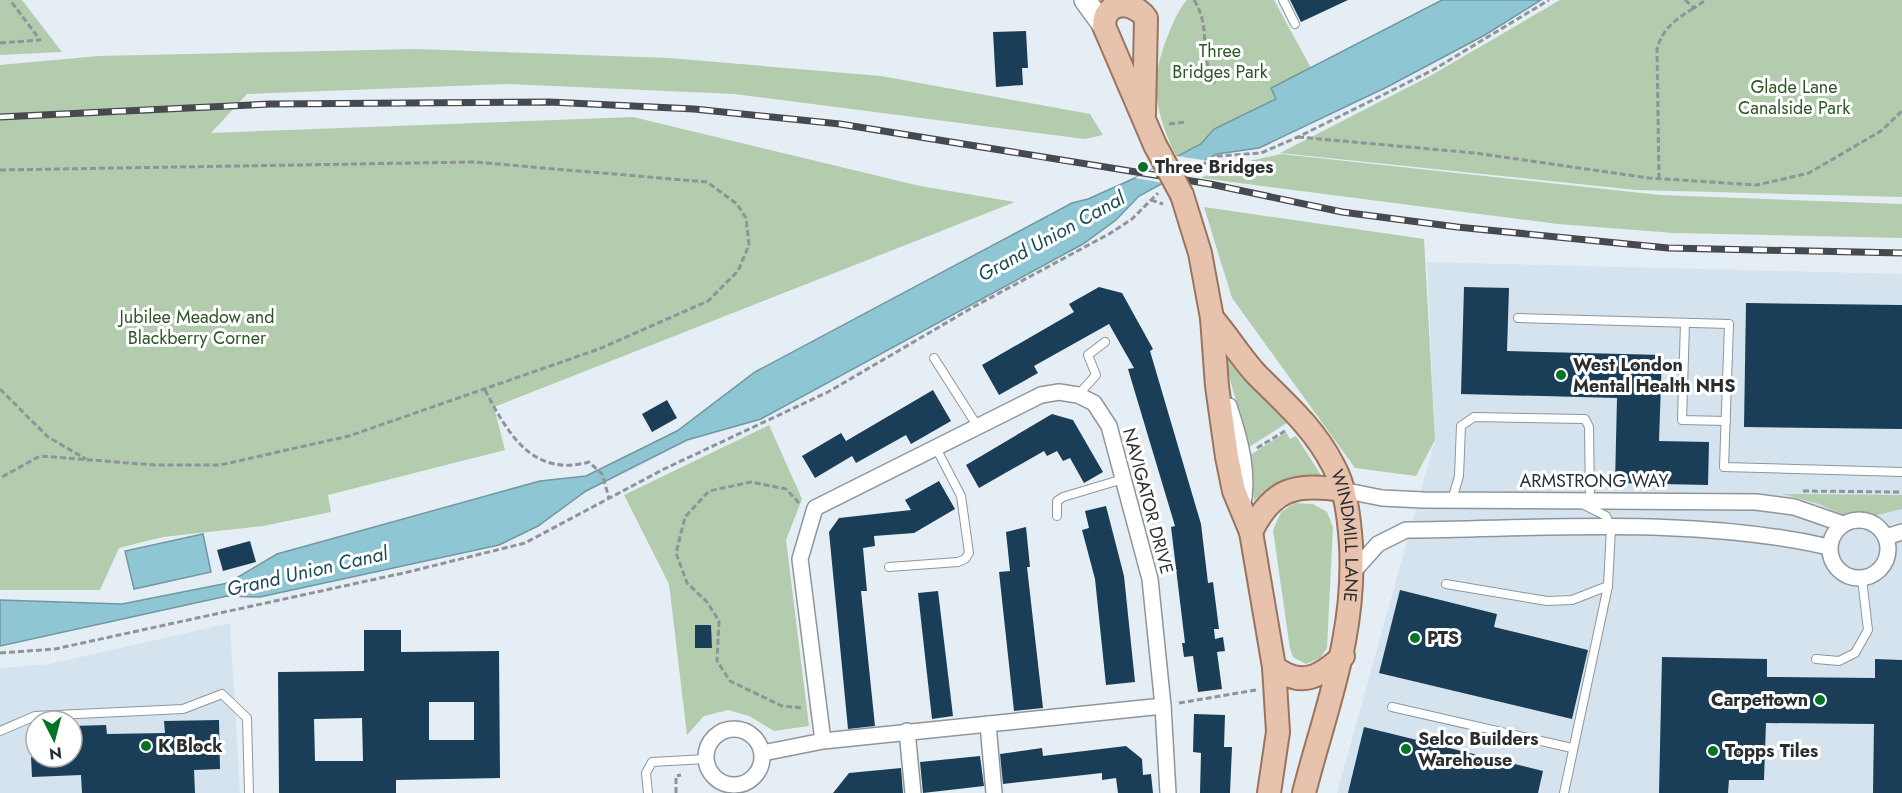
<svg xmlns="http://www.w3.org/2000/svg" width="1902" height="793" font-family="Jost,sans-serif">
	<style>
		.built { fill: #d5e3ef; fill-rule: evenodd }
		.green { fill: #b3ccae }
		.water { fill: #8fc6d3; stroke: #7198a2; stroke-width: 1.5 }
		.pier { fill: #e6eef5 }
		.building { fill: #1a3e57; fill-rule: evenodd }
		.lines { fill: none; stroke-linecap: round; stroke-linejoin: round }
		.lane-casing { stroke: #8e969c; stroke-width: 10 }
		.street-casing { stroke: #8e969c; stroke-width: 18 }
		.secondary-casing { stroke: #8e969c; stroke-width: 24 }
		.primary-casing { stroke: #9b745d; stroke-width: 26 }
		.path { stroke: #8e9499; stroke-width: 3; stroke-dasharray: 6 3; stroke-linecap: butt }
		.lane { stroke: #fff; stroke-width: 8 }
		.street { stroke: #fff; stroke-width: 15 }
		.secondary { stroke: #fff; stroke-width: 21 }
		.primary { stroke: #e7c2ac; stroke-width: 22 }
		.rail-casing { stroke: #46494d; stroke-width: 7 }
		.rail { stroke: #fff; stroke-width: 4.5; stroke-dasharray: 14; stroke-linecap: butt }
		.primary-bridge-casing { stroke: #9b745d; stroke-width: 26; stroke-linecap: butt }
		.path-bridge { stroke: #8e9499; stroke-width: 3; stroke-dasharray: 6 3; stroke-linecap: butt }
		.primary-bridge { stroke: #e7c2ac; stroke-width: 22 }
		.poi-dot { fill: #057325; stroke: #fff; stroke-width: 2 }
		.labels { text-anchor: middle; stroke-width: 6; stroke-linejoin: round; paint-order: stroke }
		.park-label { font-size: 18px; fill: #2d5624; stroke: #fff }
		.poi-label { font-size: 18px; font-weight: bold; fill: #2b2e31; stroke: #fff; text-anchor: start }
		.street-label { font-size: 18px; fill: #2b2e31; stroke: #fff }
		.water-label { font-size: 20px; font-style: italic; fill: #1b4b55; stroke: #fff }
	</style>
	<rect width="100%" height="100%" fill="#e6eef5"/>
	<g class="built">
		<polygon points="1427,262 1902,274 1902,793 1337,793 1435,440"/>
		<path d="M230,623L240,793H0V668L50,664ZM36,721H72V757H36Z"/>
	</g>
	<g class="green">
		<polygon points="0,0 22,0 62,52 0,55"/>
		<path d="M1187,0H1274L1311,68L1272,88L1276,99L1214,129L1201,144L1176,156C1154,110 1149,80 1169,33C1174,21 1178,10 1187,0Z"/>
		<polygon points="1560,0 1902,0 1902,197 1636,190 1280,153 1430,76"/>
		<polygon points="415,49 669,58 881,76 1090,114 1103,135 1085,139 734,94 506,84 247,94 211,133 633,117 920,186 1015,202 494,407 505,450 328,495 331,512 263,526 163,537 119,548 100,590 0,590 0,65 98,56"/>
		<polygon points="1281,154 1660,195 1902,204 1902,238 1674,233 1558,224 1201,178 1226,166"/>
		<polygon points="1204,207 1424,239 1435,440 1416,476 1355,468 1232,298"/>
		<polygon points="1225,348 1242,375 1290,421 1249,447 1222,351"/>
		<polygon points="769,425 802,499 786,540 809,726 774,731 749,716 728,710 704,716 687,735 669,584 624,495"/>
		<path d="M1286,432L1290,439L1296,436L1321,475C1292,474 1275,480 1254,501L1247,457Z"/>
		<polygon points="1782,494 1902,495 1902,509 1861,519 1851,519 1819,504"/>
		<polygon points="1295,503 1313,504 1327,512 1333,527 1327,648 1320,658 1306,664 1293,657 1290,649 1273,530 1281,512"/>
	</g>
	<g class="water">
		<polygon points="1442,0 1541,0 1485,35 1387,87 1259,148 1217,154 1139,196 1116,220 1083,244 761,419 687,440 586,491 538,526 499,545 260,597 227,596 0,646 0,600 122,604 228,583 277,554 540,481 586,476 677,431 755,372 1072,203 1088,199 1135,178 1201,144 1214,129 1276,99 1271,88"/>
		<polygon points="203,534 211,572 134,589 125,551"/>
	</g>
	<polygon class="pier" points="1176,156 1210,161 1165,186 1163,183 1135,178"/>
	<g class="building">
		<polygon points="1290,0 1348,0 1301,22"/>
		<polygon points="1026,31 1028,68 1022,68 1023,85 996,87 993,32"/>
		<polygon points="1099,287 1122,293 1153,349 1150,351 1201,524 1208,583 1213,582 1219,629 1214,629 1215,639 1223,637 1225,651 1217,652 1222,689 1198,692 1193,656 1184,657 1182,643 1185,643 1171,527 1175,526 1128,369 1134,368 1109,324 1034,366 1038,373 999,395 982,365 1074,312 1069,304"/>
		<polygon points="1464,287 1509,288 1507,351 1662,355 1659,441 1709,442 1708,485 1615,483 1617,398 1461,394"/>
		<polygon points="1746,303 1902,305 1902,429 1744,427"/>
		<polygon points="933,390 951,421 911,444 906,435 856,463 852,456 815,478 802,456 841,433 846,441"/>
		<polygon points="667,400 677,418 652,432 642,414"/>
		<polygon points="1052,414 1073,420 1103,472 1084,483 1070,458 1063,461 1057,451 1047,456 1044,451 979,488 966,465"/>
		<polygon points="939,481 955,509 914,533 874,536 875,546 863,548 867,591 861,591 875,726 848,729 829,532 839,518 911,510 905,500"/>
		<polygon points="1106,506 1124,576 1135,682 1106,685 1095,579 1082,530 1089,528 1085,511"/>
		<polygon points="1026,527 1030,567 1027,567 1043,708 1014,711 999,572 1010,571 1006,532"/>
		<polygon points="250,541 256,562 223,571 217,550"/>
		<polygon points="1400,590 1497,614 1494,627 1588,650 1572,719 1379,673"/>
		<polygon points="938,591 953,716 932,719 918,593"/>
		<polygon points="695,625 711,625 712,648 695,648"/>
		<path d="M364,630H401V652L499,651L500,778L396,780V793H279L278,672L364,671ZM429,702H474V740H429ZM362,718L363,761H315L314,719Z"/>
		<polygon points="1662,657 1767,659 1767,677 1875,678 1875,659 1902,660 1902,793 1873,793 1874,724 1766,723 1764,780 1729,780 1728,793 1659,793"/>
		<polygon points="1194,714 1225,715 1224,747 1232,747 1230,793 1200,793 1201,753 1193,752"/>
		<polygon points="219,720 220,769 194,770 195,793 82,793 81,775 32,777 31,757 72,757 72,726 106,725 107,734 165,733 164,721"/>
		<polygon points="1364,727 1543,771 1538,793 1348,793"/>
		<polygon points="1126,746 1142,759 1143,775 1151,774 1153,793 1118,793 1116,778 1102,780 1102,773 1003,784 1000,754 1042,748 1043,756"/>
		<polygon points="980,756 984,786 923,793 920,762"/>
		<polygon points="901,768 903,793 833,793 849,773"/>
	</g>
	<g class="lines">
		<defs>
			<g id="lane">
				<polyline points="1283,0 1295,24"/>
				<polyline points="1518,318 1729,324 1724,467 1902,472"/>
				<polyline points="1685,323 1682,420 1726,421"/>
				<polyline points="934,358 978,427"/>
				<polyline points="1078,395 1096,375 1088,355 1105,342"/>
				<polyline points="1452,500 1459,476 1461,426 1474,417 1585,419 1589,427 1590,501"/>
				<polyline points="1057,516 1057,501 1063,497 1123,479"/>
				<polyline points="889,567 958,562 965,559 969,553 961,496 936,448"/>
				<polyline points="1446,584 1547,601 1572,600 1608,586"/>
				<polyline points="1816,659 1839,661 1855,653 1868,630 1862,579"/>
				<polyline points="1392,707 1572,748"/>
				<polyline points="0,731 35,716 183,709 222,694 247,718 249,793"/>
				<polyline points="648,793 646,773 652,762 706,759"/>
				<polyline points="1564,793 1608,586 1611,528 1606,516 1584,505"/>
			</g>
			<g id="street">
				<path d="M1229,406C1240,439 1250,474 1242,509"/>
				<polyline points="1342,490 1382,498 1423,500 1756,502 1794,507 1843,524"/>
				<circle cx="1859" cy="549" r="29"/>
				<polyline points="1886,537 1902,532"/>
				<path d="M1352,573L1378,544L1406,530C1545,529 1693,516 1829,547"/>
				<polyline points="1163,706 1168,793"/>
				<polyline points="988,724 994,793"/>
				<circle cx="734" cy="757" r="28"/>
				<polyline points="907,731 913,793"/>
				<polyline points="763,753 823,741 1163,706 1150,579 1109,426 1094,403 1078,395 1059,392 1041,395 815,508 800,559 823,741"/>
			</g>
			<polyline id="secondary" points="1085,0 1104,26"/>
			<g id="primary">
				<path d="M1144,114L1146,18C1133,0 1104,0 1104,26L1155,145"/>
				<polyline points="1182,195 1200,253 1212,318 1217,386 1227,457 1234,491 1251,532 1274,667 1278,732 1269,793"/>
				<path id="s1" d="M1212,318C1228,336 1241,358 1257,375C1286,404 1314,428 1333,465C1346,488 1349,518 1351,544C1356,637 1326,706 1304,793"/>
				<path d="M1251,532C1272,488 1296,483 1342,490"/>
				<path d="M1274,667C1301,688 1320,677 1343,656"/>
			</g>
		</defs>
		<use href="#lane" class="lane-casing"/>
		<use href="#street" class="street-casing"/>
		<use href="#secondary" class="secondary-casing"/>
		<use href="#primary" class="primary-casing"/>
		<g class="path">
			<path d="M1194,0C1212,28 1198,54 1215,84"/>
			<polyline points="1685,0 1694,8 1706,0"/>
			<polyline points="0,43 40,40 10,0"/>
			<polyline points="1169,124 1185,122"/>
			<polyline points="1298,137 1475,153 1649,178 1757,185 1809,173 1881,131 1902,111"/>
			<polyline points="1209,161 1218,156 1261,153 1298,137 1433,70 1549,0"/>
			<polyline points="0,170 474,162 707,182 737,204 746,218 749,245 738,271 708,301 599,349 349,436 220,465 155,465 40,456 0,478"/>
			<path d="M1659,179L1657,49C1663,28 1676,19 1694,8"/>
			<polyline points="1151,200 1163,204"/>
			<polyline points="0,389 48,437 86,459"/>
			<path d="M485,390C507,432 532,478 589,462L602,474L609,498"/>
			<polyline points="1257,448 1285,431"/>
			<polyline points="1803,491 1902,492"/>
			<polyline points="799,503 786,489 751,482 709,491 685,517 676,553 687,583 707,602 719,621 717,661 730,681 782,706 804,708"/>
			<polyline points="0,653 55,649 408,572 525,543 664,469 828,392 975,306 1109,234 1132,219 1158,193"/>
			<polyline points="1179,703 1256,690"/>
			<polyline points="676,793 676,776 681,775"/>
		</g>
		<use href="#lane" class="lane"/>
		<use href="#street" class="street"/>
		<use href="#secondary" class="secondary"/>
		<use href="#primary" class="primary"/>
		<defs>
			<polyline id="rail" points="0,117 270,104 550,102 694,109 840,124 1210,184 1342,212 1457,227 1668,248 1902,253"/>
		</defs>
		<use href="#rail" class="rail-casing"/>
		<use href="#rail" class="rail"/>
		<defs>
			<polyline id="primary-bridge" points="1155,145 1182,195"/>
		</defs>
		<use href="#primary-bridge" class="primary-bridge-casing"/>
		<polyline class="path-bridge" points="1193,170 1209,161"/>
		<use href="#primary-bridge" class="primary-bridge"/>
	</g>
	<g class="poi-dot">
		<circle cx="1143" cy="167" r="6"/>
		<circle cx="1561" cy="375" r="6"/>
		<circle cx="1415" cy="638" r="6"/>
		<circle cx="1820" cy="700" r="6"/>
		<circle cx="146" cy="746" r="6"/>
		<circle cx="1406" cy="749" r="6"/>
		<circle cx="1713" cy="751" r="6"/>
	</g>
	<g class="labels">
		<g class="park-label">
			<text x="1220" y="57">Three<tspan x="1220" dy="21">Bridges Park</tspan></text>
			<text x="1794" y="93">Glade Lane<tspan x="1794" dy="21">Canalside Park</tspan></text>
			<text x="197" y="323">Jubilee Meadow and<tspan x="197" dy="21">Blackberry Corner</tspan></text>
		</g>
		<g class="poi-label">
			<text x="1155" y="173">Three Bridges</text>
			<text x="1573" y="371">West London<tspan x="1573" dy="21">Mental Health NHS</tspan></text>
			<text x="1427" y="644">PTS</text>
			<text x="1808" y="706" text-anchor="end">Carpettown</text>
			<text x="1418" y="745">Selco Builders<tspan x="1418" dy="21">Warehouse</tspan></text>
			<text x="158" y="752">K Block</text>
			<text x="1725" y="757">Topps Tiles</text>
		</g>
		<g class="street-label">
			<text x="1594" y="487">ARMSTRONG WAY</text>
			<text transform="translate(1148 501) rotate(75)" y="6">NAVIGATOR DRIVE</text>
			<text dy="6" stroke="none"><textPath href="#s1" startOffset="264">WINDMILL LANE</textPath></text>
		</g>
		<g class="water-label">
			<text transform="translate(1051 236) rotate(-29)" y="7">Grand Union Canal</text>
			<text transform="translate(307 571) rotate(-13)" y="7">Grand Union Canal</text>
		</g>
	</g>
	<g transform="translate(54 739) rotate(174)"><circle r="28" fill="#ffffff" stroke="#aaabad" stroke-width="1.5"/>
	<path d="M0-4.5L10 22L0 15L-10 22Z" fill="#057325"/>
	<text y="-9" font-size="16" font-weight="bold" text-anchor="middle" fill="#2b2e31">N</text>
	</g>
</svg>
